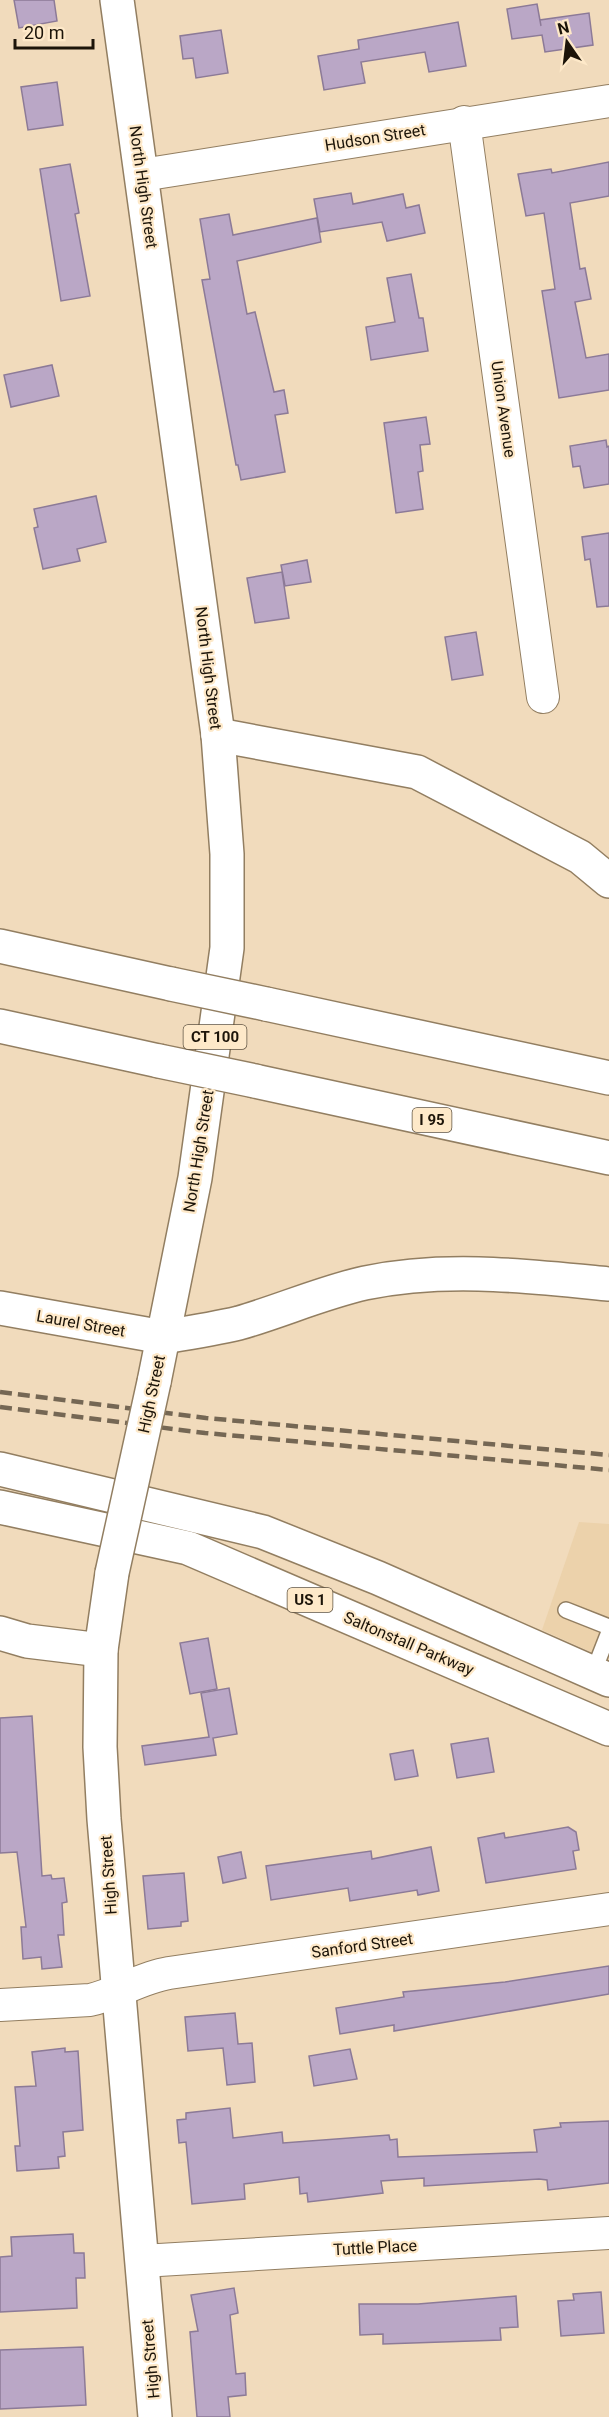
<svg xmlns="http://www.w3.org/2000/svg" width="609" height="2417" font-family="Roboto,sans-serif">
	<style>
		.built { fill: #ecd2ab }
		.building { fill: #baa7c6; stroke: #8c7a97; stroke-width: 1.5 }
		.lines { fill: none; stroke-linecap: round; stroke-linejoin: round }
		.lane-casing { stroke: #927e61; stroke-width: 18 }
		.street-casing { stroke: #927e61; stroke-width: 34 }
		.secondary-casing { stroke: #927e61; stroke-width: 36 }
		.primary-casing { stroke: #927e61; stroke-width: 36 }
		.highway-casing { stroke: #927e61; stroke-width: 36 }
		.lane { stroke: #fff; stroke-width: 15 }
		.street { stroke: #fff; stroke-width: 32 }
		.secondary { stroke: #fff; stroke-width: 33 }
		.primary { stroke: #fff; stroke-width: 33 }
		.highway { stroke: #fff; stroke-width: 33 }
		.rail { stroke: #756754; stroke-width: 4.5; stroke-dasharray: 12 6; stroke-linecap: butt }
		.primary-bridge-casing { stroke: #927e61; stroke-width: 36; stroke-linecap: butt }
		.highway-bridge-casing { stroke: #927e61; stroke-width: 36; stroke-linecap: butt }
		.primary-bridge { stroke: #fff; stroke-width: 33 }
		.highway-bridge { stroke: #fff; stroke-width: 33 }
		.labels { text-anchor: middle; stroke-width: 4.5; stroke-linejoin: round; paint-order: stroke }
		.shield { fill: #fee9c9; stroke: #605443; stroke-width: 1.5 }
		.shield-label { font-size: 15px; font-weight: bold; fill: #1c1409 }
		.street-label { font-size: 16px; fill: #1c1409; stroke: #fee9c9 }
	</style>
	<rect width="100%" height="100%" fill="#f1dbbc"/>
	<polygon class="built" points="579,1522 609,1524 609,1660 542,1630"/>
	<g class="building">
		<polygon points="14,0 54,0 57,21 19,28"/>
		<polygon points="537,4 541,26 540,20 589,13 593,45 545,52 542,35 512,39 507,9"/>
		<polygon points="458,22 466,66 429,72 425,52 361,62 365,83 324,90 318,56 359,49 358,40"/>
		<polygon points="221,30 228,73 196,78 193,58 183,59 180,36"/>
		<polygon points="57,82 63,125 28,130 21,87"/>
		<polygon points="609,162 609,196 570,203 580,269 585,268 591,299 575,302 586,358 609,354 609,390 559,398 542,291 555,289 544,213 526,216 518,174 551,169 552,173"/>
		<polygon points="70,164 79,213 75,214 90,296 61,301 40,169"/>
		<polygon points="351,193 353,204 403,194 406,208 419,205 425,233 387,241 382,222 320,232 314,199"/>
		<polygon points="229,214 233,235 317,218 321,242 237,261 247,314 255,312 274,392 284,390 288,413 275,415 285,472 241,480 238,465 236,465 202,280 210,279 200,219"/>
		<polygon points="411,274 419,318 423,318 428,351 371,360 366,327 395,322 387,278"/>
		<polygon points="52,365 59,396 11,407 4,375"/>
		<polygon points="426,417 430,444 420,445 423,471 418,472 423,509 396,513 384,423"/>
		<polygon points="606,440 607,447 609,446 609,484 584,488 580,466 573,467 570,446"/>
		<polygon points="96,496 106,542 77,549 80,561 43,569 34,528 38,527 34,509"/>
		<polygon points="609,533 609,606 597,607 590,559 585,560 582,537"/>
		<polygon points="307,560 311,582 285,586 281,565"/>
		<polygon points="282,572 289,618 255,623 247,578"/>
		<polygon points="476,632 483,675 452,680 445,637"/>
		<polygon points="208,1638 217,1689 190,1694 180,1643"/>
		<polygon points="229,1688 237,1734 213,1738 216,1755 145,1765 142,1746 209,1737 201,1693"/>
		<polygon points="32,1716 42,1876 51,1875 52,1879 64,1878 67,1902 62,1903 64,1935 58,1935 62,1967 42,1969 41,1957 23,1959 21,1927 26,1927 17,1852 0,1853 0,1718"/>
		<polygon points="488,1738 494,1772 457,1778 451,1744"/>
		<polygon points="413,1750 418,1776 395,1780 390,1754"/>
		<polygon points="568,1827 576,1832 579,1850 573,1851 576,1869 486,1883 478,1838 504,1833 505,1838"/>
		<polygon points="431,1847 439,1891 418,1895 417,1890 350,1901 348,1888 271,1900 266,1866 371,1851 372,1859"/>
		<polygon points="241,1852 246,1878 223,1883 218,1857"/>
		<polygon points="184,1873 188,1921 181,1922 181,1926 148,1929 143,1876"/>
		<polygon points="609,1966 609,1994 394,2031 394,2025 340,2034 336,2008 404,1997 403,1992 505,1982"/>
		<polygon points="235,2013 238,2044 252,2043 255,2082 227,2085 223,2048 188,2051 185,2017"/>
		<polygon points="65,2048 65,2052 78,2051 83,2130 63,2132 65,2156 58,2157 59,2168 17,2171 15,2146 20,2146 15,2087 36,2086 32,2052"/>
		<polygon points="350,2049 357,2079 314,2086 309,2056"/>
		<polygon points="230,2108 233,2138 282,2132 283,2143 389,2135 390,2140 397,2139 398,2157 537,2152 534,2130 561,2127 560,2123 609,2121 609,2183 548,2190 547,2180 539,2179 424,2186 424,2178 381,2181 383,2193 308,2202 307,2193 300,2194 299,2177 244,2184 245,2199 192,2204 186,2142 179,2143 177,2120 186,2119 186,2113"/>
		<polygon points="73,2234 74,2253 84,2253 85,2278 76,2278 77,2308 0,2312 0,2257 12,2256 11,2237"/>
		<polygon points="234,2288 238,2313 230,2315 236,2374 245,2373 246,2395 228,2397 230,2417 197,2417 190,2332 198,2331 191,2295"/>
		<polygon points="601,2292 604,2333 561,2336 558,2301 574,2300 573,2294"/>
		<polygon points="516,2296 518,2327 500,2328 501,2340 383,2344 383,2334 360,2335 359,2304 418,2304"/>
		<polygon points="83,2347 86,2405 0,2409 0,2350"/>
	</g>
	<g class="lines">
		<defs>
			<g id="lane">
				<polyline points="566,1610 609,1627"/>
				<polyline points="593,1673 609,1632"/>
			</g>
			<g id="street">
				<polyline points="464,122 543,697"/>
				<polyline points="142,175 609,101"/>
				<path d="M0,2005L90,2000C117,1994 140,1978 169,1973L609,1909"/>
				<polyline points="142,2261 609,2233"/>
			</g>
			<g id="secondary">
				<polyline points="117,0 218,735"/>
				<polyline points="0,1308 163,1337"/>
				<polyline points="101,1650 100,1747 104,1819 155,2417"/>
			</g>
			<g id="primary">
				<polyline points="154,1382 195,1178 227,948 227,854 218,735"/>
				<polyline points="0,1469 263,1532 378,1578 609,1680"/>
				<polyline points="0,1507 188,1548 609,1729"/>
				<polyline points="0,1633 27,1641 101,1650 112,1573"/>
			</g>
			<g id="highway">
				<polyline points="218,735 417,772 580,857 609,881"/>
				<polyline points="0,946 171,984"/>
				<polyline points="266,1004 609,1078"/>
				<polyline points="0,1026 159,1061"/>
				<polyline points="255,1081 609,1158"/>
				<path d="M163,1337C188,1333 214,1329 239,1323C281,1311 321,1293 365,1283C445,1266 528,1276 609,1284"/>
			</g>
		</defs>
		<use href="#lane" class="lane-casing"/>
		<use href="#street" class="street-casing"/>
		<use href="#secondary" class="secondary-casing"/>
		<use href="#primary" class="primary-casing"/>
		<use href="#highway" class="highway-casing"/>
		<use href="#lane" class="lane"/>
		<use href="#street" class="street"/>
		<use href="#secondary" class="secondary"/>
		<use href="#primary" class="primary"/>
		<use href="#highway" class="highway"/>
		<g class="rail">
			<polyline points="0,1392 206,1418 609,1455"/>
			<polyline points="0,1407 205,1433 609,1470"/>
		</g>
		<defs>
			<polyline id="primary-bridge" points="112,1573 154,1382"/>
			<g id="highway-bridge">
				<polyline points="171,984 266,1004"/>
				<polyline points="159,1061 255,1081"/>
			</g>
		</defs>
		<use href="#primary-bridge" class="primary-bridge-casing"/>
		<use href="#highway-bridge" class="highway-bridge-casing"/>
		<use href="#primary-bridge" class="primary-bridge"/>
		<use href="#highway-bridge" class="highway-bridge"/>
	</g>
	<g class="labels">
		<g class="shield">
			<rect x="183.5" y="1025" width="63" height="24" rx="4.5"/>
			<rect x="412.5" y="1108" width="39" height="24" rx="4.5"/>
			<rect x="287.5" y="1588" width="45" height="24" rx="4.5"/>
		</g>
		<g class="shield-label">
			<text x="215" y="1042">CT 100</text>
			<text x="432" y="1125">I 95</text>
			<text x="310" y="1605">US 1</text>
		</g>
		<g class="street-label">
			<text transform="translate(375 137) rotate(-9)" y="6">Hudson Street</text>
			<text transform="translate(144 187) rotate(82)" y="6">North High Street</text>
			<text transform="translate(504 409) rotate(82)" y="6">Union Avenue</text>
			<text transform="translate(209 668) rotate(83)" y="6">North High Street</text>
			<text transform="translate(198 1151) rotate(-81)" y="6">North High Street</text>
			<text transform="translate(81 1323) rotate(10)" y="6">Laurel Street</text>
			<text transform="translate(151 1394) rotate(-78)" y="6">High Street</text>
			<text transform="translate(409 1643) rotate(23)" y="6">Saltonstall Parkway</text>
			<text transform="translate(108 1875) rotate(-94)" y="6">High Street</text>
			<text transform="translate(362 1945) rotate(-8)" y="6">Sanford Street</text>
			<text transform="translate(375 2247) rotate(-3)" y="6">Tuttle Place</text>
			<text transform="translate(150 2359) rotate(-95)" y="6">High Street</text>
		</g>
	</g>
	<g transform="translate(567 42) rotate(346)" stroke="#fee9c9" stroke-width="4.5" paint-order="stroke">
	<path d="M0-4.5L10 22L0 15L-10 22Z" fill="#1c1409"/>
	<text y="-9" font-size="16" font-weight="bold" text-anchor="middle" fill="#1c1409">N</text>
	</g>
	<path d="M15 39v9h78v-9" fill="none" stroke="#1c1409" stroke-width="3"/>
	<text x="24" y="39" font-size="18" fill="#1c1409" stroke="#fee9c9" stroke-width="4.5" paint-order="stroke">20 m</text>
</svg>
